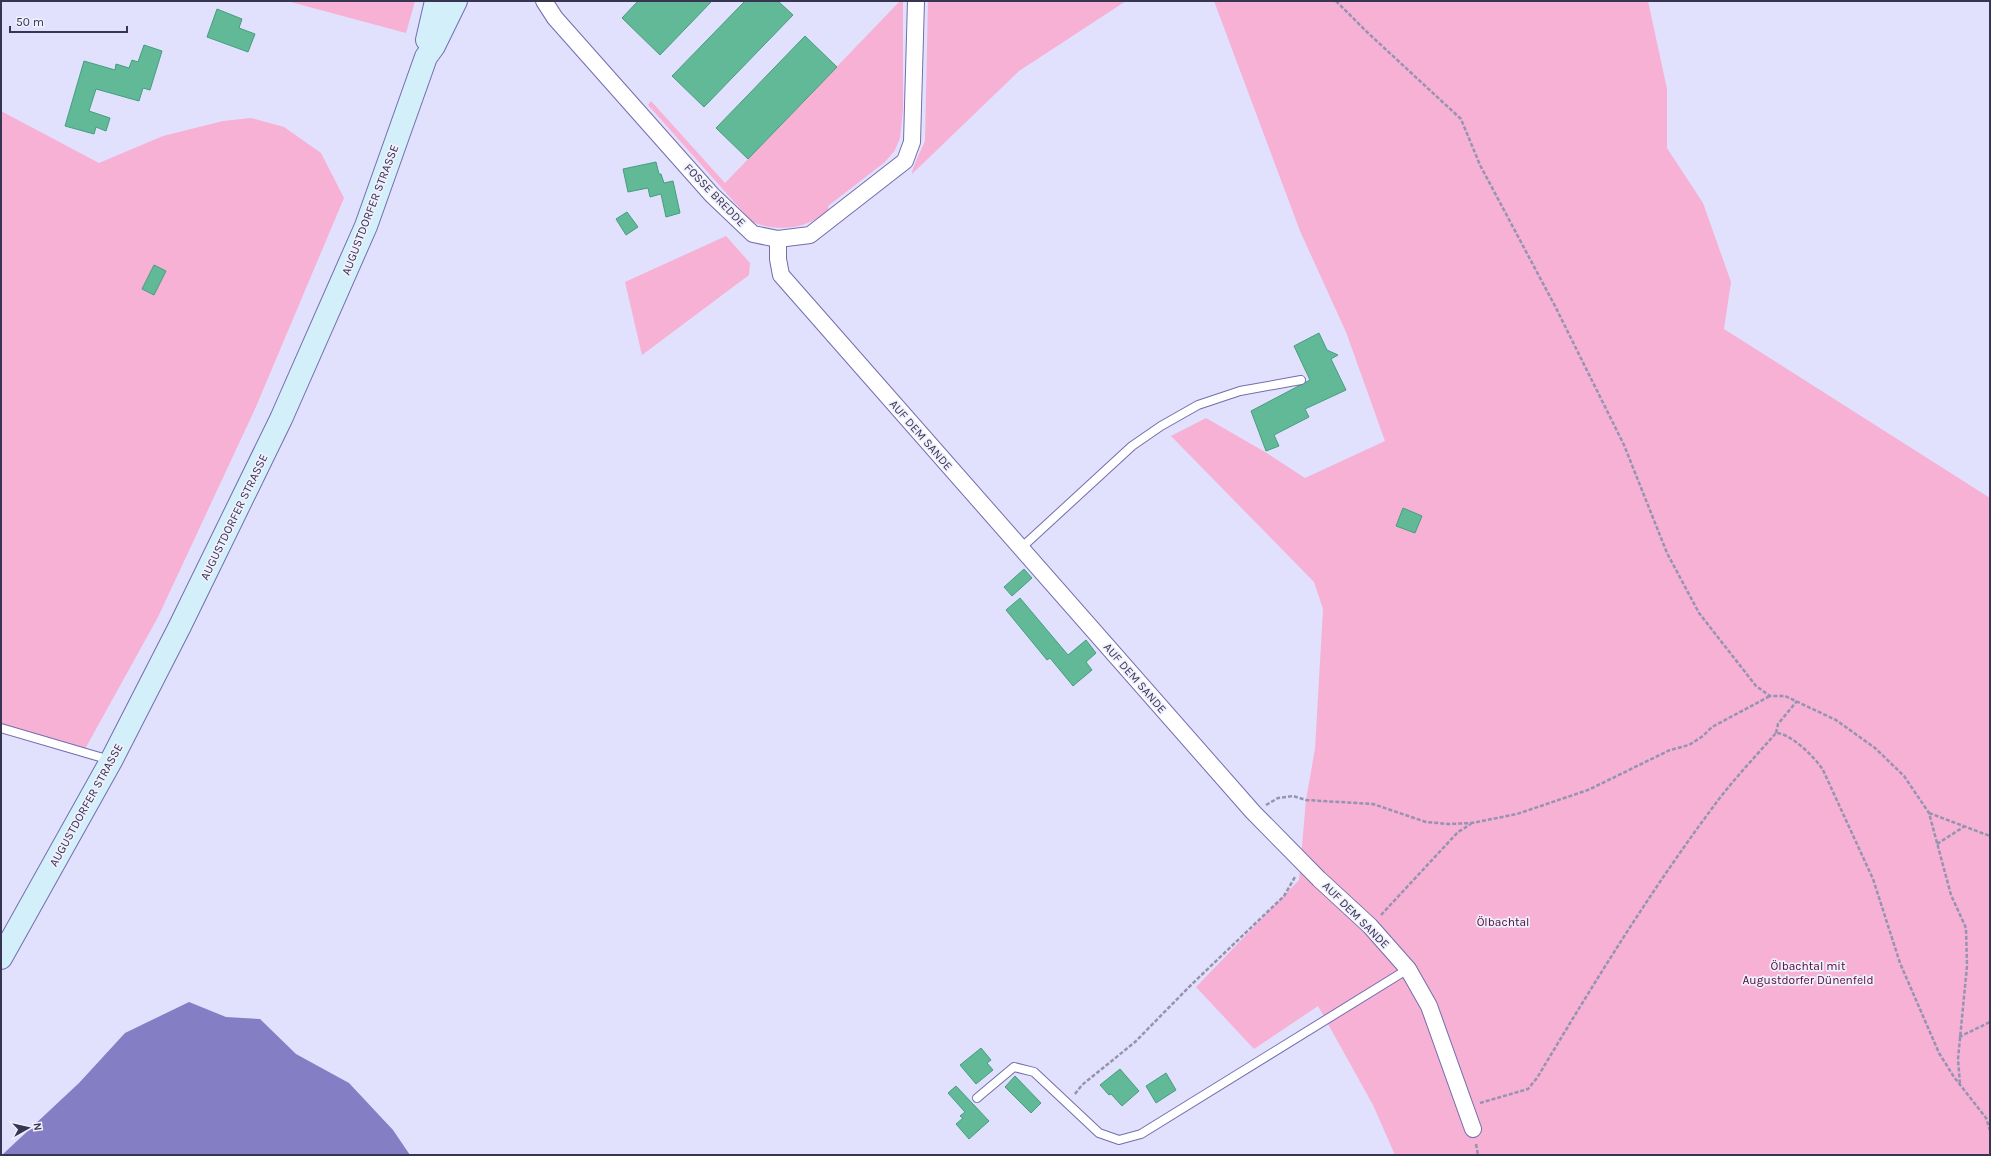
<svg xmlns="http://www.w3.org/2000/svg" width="1991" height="1156" font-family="Karla,sans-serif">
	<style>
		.green { fill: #f6b1d5 }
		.water { fill: #847ec5 }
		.building { fill: #61b997; stroke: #459e7e }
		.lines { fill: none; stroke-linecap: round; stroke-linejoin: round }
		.lane-casing { stroke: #736dae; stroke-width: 10 }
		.street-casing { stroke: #736dae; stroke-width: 18 }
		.secondary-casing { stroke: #736dae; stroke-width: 24 }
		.path { stroke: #9594b0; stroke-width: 2.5; stroke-dasharray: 4 2; stroke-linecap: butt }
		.lane { stroke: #fff; stroke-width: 8 }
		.street { stroke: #fff; stroke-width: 16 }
		.secondary { stroke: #d3effa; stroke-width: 22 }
		.labels { text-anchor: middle; stroke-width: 3.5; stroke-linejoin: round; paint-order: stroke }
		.street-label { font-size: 12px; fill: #373551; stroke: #efeffd }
		.park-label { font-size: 12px; fill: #4f0b37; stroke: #efeffd }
	</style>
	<rect width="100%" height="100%" fill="#e1e0fd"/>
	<g class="green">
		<polygon points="287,1 415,1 406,33"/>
		<path d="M900,1H903V110L900,138L895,150L885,162L828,206L829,210C806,230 779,232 752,222L648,105L651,101L725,183Z"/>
		<path d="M928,1H1126L1019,71L912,174C912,168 922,148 925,141Z"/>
		<polygon points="1214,1 1648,1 1667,89 1667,148 1703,203 1731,282 1724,329 1990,498 1990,1155 1395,1155 1373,1105 1318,1006 1254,1049 1196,987 1299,880 1306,800 1315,749 1323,609 1314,582 1171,436 1206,418 1265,452 1305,478 1385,441 1346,332 1300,231"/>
		<polygon points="1,111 99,163 163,136 223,121 251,118 284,127 321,153 344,198 255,409 158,617 85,749 1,724"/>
		<polygon points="726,236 750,263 749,275 642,355 625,282"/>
	</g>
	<polygon class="water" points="189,1002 226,1017 260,1019 296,1054 349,1083 393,1130 410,1155 2,1155 79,1083 125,1033"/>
	<g class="building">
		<polygon points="638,1 712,1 660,55 622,18"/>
		<polygon points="745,1 778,1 793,15 704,107 672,76"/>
		<polygon points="217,9 242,19 239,28 255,34 248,52 207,37"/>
		<polygon points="805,36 837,67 748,159 716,128"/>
		<polygon points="144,45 162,51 150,90 143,88 139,101 96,89 89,111 110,118 106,131 96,127 94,134 65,126 84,61 115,70 116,64 129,68 132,60 138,62"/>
		<polygon points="656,162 659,174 661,174 664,183 673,181 680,213 666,217 661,194 650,197 648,188 628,192 623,169"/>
		<polygon points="627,212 638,227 626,235 616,219"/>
		<polygon points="154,265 166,271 154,295 142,289"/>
		<polygon points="1319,333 1327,350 1338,355 1331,359 1346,390 1305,409 1309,417 1274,435 1279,446 1266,451 1251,411 1310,380 1294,346"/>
		<polygon points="1403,508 1422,516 1415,533 1396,526"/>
		<polygon points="1024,569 1032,578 1012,596 1004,587"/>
		<polygon points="1020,598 1068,655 1086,640 1096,653 1086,662 1092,670 1073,686 1050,658 1047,660 1006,610"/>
		<polygon points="981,1048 991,1060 987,1063 993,1070 976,1084 960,1065"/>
		<polygon points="1120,1069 1139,1091 1122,1106 1111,1094 1109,1095 1100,1085"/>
		<polygon points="1166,1073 1176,1090 1156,1103 1146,1086"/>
		<polygon points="1015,1076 1041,1103 1031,1113 1005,1087"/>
		<polygon points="956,1086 989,1121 969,1139 956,1124 963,1118 960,1116 965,1112 948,1093"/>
	</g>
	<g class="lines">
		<defs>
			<g id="lane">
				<polyline points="1020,549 1132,446 1161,426 1198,405 1240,391 1301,380"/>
				<polyline points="1,728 110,760"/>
				<polyline points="977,1098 1014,1067 1034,1072 1099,1133 1119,1140 1141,1134 1408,969"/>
			</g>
			<g id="street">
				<polyline points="544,1 555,18 712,195 753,234 778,239 810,235 905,161 912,142 916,1"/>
				<polyline points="778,239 778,259 781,275 1253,812 1319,879 1370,926 1408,969 1429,1006 1473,1129"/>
			</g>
			<g id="secondary">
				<polyline points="427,40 436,1"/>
				<polyline points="1,958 111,761 180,626 281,419 366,226 426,57 434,46 456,1"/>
			</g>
		</defs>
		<use href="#lane" class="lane-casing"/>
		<use href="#street" class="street-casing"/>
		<use href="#secondary" class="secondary-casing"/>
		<g class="path">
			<polyline points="1336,1 1367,32 1461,119 1480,165 1555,306 1624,445 1667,553 1699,613 1756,686 1770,696 1785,696 1836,720 1875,748 1904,776 1929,813 1951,895 1966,928 1967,966 1958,1059 1960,1085"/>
			<polyline points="1776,733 1778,724 1797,701"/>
			<polyline points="1266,805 1278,798 1293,796 1306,800 1373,804 1426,822 1448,824 1472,823 1517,814 1588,790 1670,750 1689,745 1703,736 1712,727 1770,696"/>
			<polyline points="1929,813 1990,836"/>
			<polyline points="1937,844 1965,826"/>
			<polyline points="1381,915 1458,832 1471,824"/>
			<polyline points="1959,1037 1990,1022"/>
			<polyline points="1075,1094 1082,1085 1135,1042 1191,985 1284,896 1295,877"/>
			<path d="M1480,1103L1528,1089L1537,1078C1592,986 1649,893 1713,807C1732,781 1755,757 1776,733C1790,733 1815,757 1823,770L1873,879L1900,963L1939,1053L1954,1077L1986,1118L1990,1130"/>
			<polyline points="1476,1144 1478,1155"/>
		</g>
		<use href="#lane" class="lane"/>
		<use href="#street" class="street"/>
		<use href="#secondary" class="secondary"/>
	</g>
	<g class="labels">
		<g class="street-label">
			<text transform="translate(715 195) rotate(46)" y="4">FOSSE BREDDE</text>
			<text transform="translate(370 210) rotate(-69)" y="4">AUGUSTDORFER STRASSE</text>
			<text transform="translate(921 435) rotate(49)" y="4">AUF DEM SANDE</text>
			<text transform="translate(234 517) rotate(-64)" y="4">AUGUSTDORFER STRASSE</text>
			<text transform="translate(1135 678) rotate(49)" y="4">AUF DEM SANDE</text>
			<text transform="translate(86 805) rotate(-61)" y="4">AUGUSTDORFER STRASSE</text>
			<text transform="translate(1356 915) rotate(45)" y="4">AUF DEM SANDE</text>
		</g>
		<g class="park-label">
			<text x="1503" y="926">Ölbachtal</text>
			<text x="1808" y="970">Ölbachtal mit<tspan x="1808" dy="14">Augustdorfer Dünenfeld</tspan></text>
		</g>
	</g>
	<rect width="1991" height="1156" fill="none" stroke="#373551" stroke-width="4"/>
	<g transform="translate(28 1128) rotate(82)" stroke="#efeffd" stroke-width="3" paint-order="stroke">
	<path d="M0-3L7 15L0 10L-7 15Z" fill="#373551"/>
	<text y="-6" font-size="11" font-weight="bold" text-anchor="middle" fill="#373551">N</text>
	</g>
	<path d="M10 26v6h117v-6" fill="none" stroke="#373551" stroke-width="2"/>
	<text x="16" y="26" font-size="12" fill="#373551" stroke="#efeffd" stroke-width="3" paint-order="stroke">50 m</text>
</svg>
